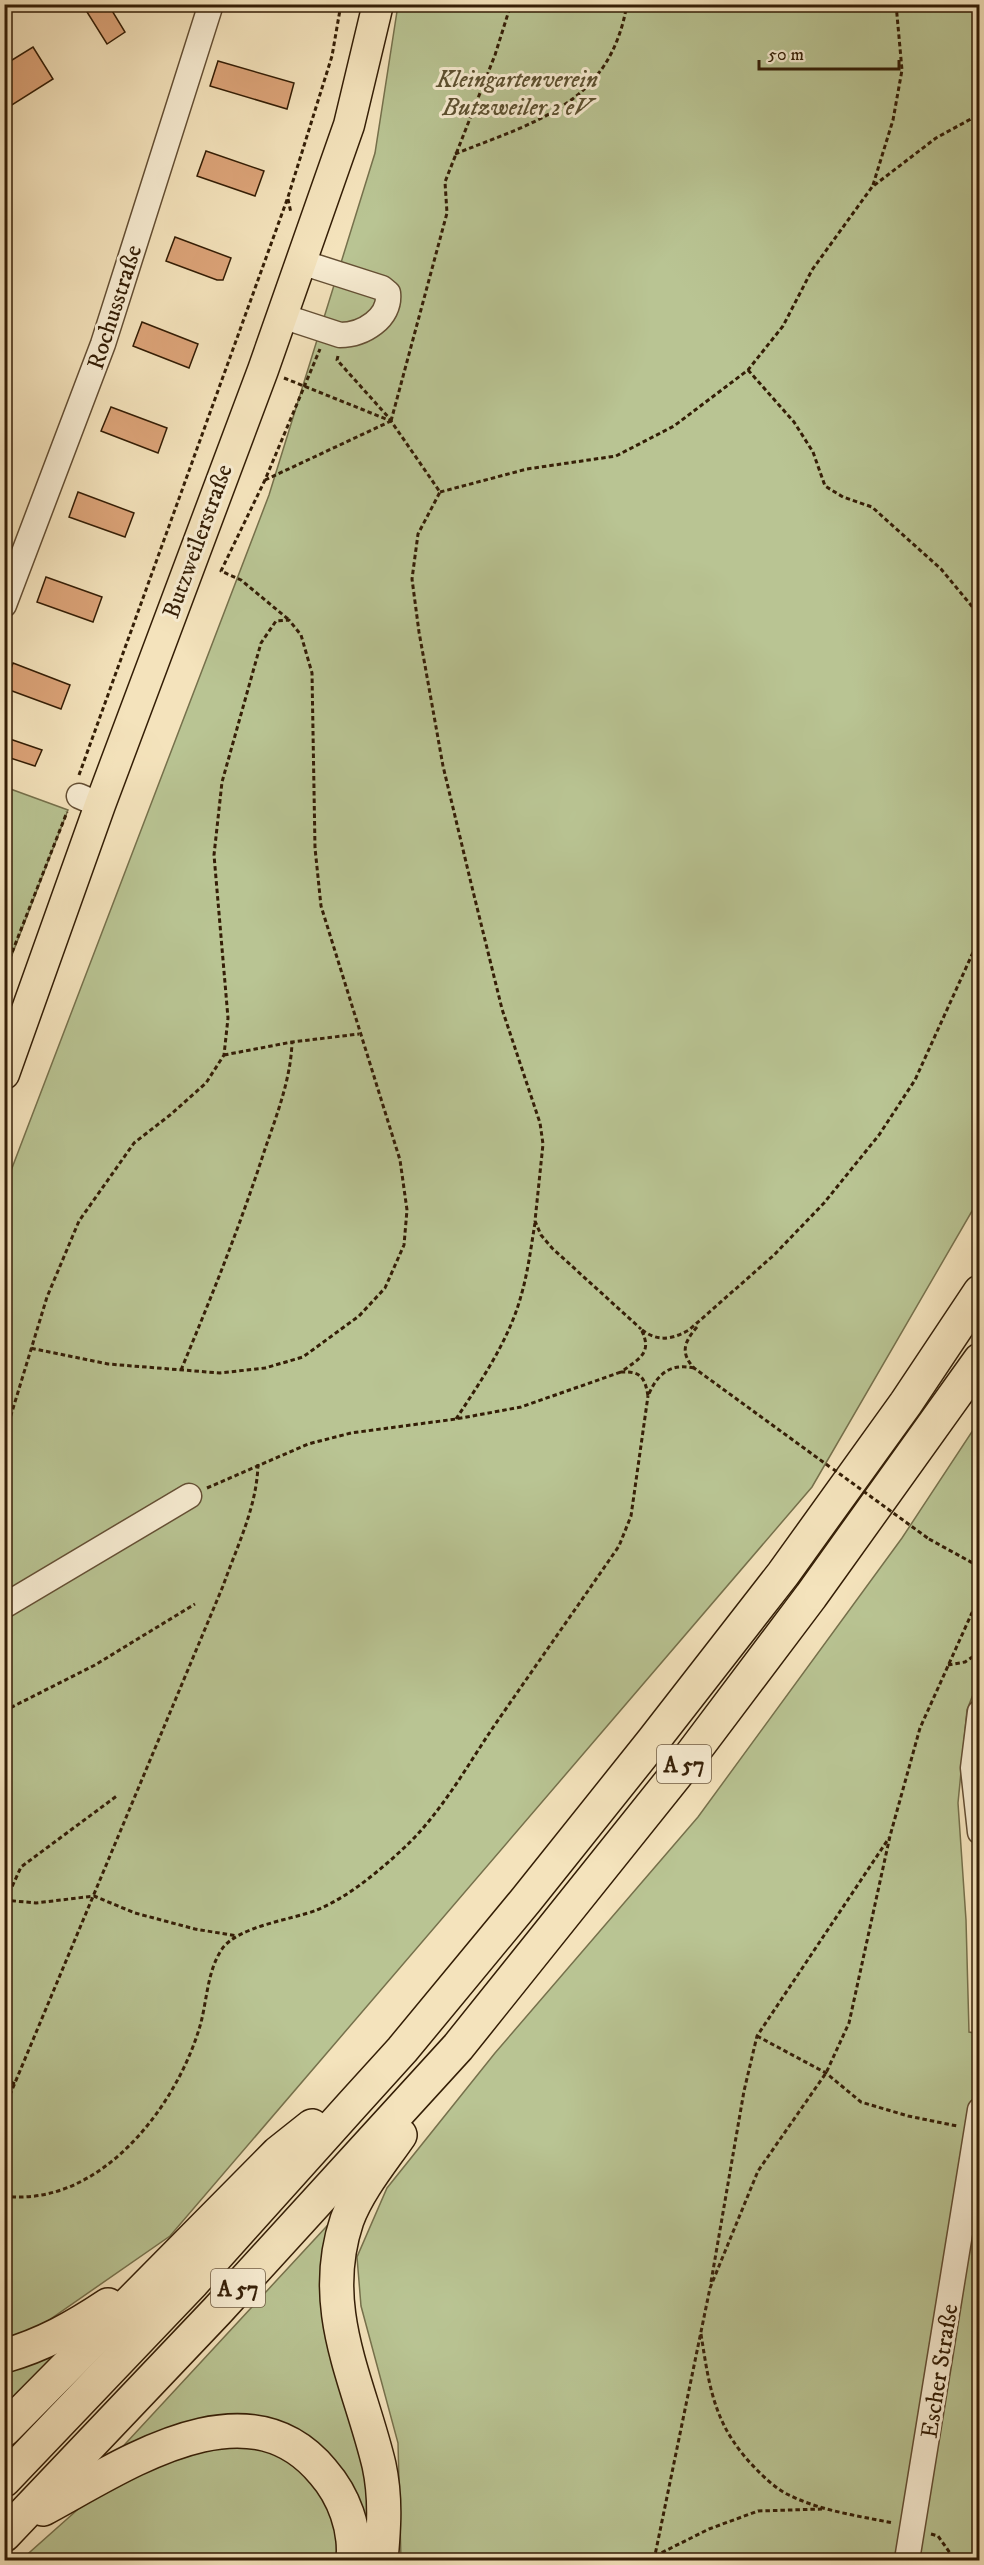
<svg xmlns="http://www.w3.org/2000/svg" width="984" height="2565" font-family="'IM FELL DW Pica',serif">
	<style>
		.green { fill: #b9c493; stroke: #76714c; stroke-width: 1.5 }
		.building { fill: #dca479; stroke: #341e06; stroke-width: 1.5 }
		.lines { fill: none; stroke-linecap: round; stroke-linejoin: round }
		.minor-casing { stroke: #644f34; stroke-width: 27 }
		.major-casing { stroke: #341e06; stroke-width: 33 }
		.highway-casing { stroke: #341e06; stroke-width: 36 }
		.path { stroke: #341e06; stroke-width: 3; stroke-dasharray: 4.5 3; stroke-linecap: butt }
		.minor { stroke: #f8edd3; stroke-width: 24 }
		.major { stroke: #f4e3bc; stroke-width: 30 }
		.highway { stroke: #f4e3bc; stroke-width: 33 }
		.path-bridge { stroke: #341e06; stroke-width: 3; stroke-dasharray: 4.5 3; stroke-linecap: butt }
		.labels { text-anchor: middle; stroke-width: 6; stroke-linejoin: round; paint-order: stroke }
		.shield { fill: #f8edd3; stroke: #6f5c44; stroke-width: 1.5 }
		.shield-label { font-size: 22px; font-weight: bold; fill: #341e06 }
		.park-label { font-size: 24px; font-style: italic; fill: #5c5030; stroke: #f8edd3 }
		.street-label { font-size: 24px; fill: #341e06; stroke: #f8edd3 }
	</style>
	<rect width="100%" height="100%" fill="#f4e3bc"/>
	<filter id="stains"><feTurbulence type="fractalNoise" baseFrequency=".00333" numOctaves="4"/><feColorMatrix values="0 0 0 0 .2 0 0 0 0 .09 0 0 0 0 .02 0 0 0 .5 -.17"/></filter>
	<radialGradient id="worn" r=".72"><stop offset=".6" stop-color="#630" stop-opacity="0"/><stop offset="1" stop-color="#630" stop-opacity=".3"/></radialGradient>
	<g class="green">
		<polygon points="398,5 979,5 979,1199 812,1487 170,2236 16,2343 4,2343 4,1189 269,495 375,153"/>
		<polygon points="5,787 68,810 5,973 4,787"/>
		<polygon points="979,1421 979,1679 967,1710 958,1803 966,1920 969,2032 980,2034 979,2560 401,2560 398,2443 361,2306 357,2257 387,2188 495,2053 698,1817 902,1538"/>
		<polygon points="339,2213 368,2459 373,2560 297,2438 114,2456"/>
		<polygon points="66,2347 5,2409 5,2368"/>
		<polygon points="185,2447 269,2447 328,2494 344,2560 21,2560 85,2503"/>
	</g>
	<g class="building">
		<polygon points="82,4 108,4 125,32 107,44"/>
		<polygon points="33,47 53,79 4,110 4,65"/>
		<polygon points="218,61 294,83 287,109 210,86"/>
		<polygon points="206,151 264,171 255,196 197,176"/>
		<polygon points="175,237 231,258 223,280 217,280 166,261"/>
		<polygon points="142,322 198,344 189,368 133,346"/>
		<polygon points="111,407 167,428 158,453 101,431"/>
		<polygon points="78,492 134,513 125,537 69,517"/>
		<polygon points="46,577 102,597 93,622 37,602"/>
		<polygon points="13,663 70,685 61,709 4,688"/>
		<polygon points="4,737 42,750 35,766 4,756"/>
	</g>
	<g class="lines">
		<defs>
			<g id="minor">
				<path d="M282,316L340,335C363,335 391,318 388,293L382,288L301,262"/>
				<polyline points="4,605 103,344 211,4"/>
				<polyline points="79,796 100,805"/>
				<polyline points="4,1606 189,1496"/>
				<polyline points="980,1712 973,1768 980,1832"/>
				<polyline points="907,2560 980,2110"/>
			</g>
			<polyline id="major" points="4,1074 100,805 263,370 349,125 378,4"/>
			<g id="highway">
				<path d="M4,2356C43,2345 75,2327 108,2305"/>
				<polyline points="4,2430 278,2153 312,2126"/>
				<polyline points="4,2480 193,2282 353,2104 402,2050 526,1900 653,1741 783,1574 906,1403 980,1292"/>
				<path d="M43,2509C122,2467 246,2379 323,2472C344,2496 356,2529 353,2560"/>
				<polyline points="4,2535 217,2311 458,2047 683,1766 811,1596 980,1360"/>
				<path d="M381,2560C384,2528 386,2497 379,2465C359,2381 317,2309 347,2220C358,2190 382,2161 400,2135"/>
			</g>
		</defs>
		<use href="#minor" class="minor-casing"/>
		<use href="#major" class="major-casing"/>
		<use href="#highway" class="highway-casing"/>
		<g class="path">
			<path d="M455,154C537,121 610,104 627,4"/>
			<polyline points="873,185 893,120 902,70 896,4"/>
			<polyline points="288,199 291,213"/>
			<polyline points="338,356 337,360 390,419"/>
			<polyline points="748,370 794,422 813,452 825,486 843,497 872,507 941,569 980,616"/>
			<polyline points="284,378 391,421 440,492 418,534 412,579 419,632 443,766 471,883 502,1009 540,1123 543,1144 535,1221 541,1235 552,1248 641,1329"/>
			<polyline points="391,421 447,213 445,182 495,55 511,4"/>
			<polyline points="265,480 391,421"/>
			<polyline points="440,492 527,469 616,456 674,426 748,370 783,326 812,270 872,187 936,138 980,114"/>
			<polyline points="288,619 241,580 221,571 265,480 320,349"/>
			<polyline points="79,775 288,197 332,56 341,4"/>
			<polyline points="4,973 67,812"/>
			<polyline points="224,1055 292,1042 359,1034"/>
			<path d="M697,1327C684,1342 680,1353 694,1368L830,1467"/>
			<path d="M694,1368C670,1363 657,1374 648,1396C645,1377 640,1371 621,1372C640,1358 653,1353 641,1329C657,1342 671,1340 689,1330L774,1255L824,1203L879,1135L915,1080L980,937"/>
			<path d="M181,1370C211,1298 240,1226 264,1152C276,1117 291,1079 292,1042"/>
			<path d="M456,1419C481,1381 509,1340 521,1296C528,1272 531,1247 535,1223"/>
			<polyline points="4,1438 47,1297 79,1221 134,1143 170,1115 206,1083 224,1055 228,1018 214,855 222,782 261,643 276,621 289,620 301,635 312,673 315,848 321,906 400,1160 407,1210 404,1245 385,1288 359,1316 303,1357 265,1368 220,1373 108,1364 30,1348"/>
			<polyline points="207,1488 308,1444 351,1433 456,1419 521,1407 621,1372"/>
			<polyline points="929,1539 980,1567"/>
			<polyline points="948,1665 965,1662 980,1652"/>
			<polyline points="4,1711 95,1665 195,1604"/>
			<polyline points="4,1900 36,1903 94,1896 135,1913 195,1929 237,1936"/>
			<polyline points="6,1900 21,1867 118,1795"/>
			<polyline points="757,2036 826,2073 861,2102 908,2116 957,2126"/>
			<polyline points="4,2079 15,2084"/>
			<path d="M4,2109L223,1586C237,1546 257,1507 258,1464"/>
			<path d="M4,2196C99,2208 176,2108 200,2026C207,2002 207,1971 222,1949C238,1926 291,1920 317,1910C350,1896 379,1871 405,1847C440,1814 466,1768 492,1729C534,1668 577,1607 619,1546L631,1516L648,1396"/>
			<polyline points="711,2282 744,2091 757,2036 889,1838"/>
			<path d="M701,2334C710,2392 715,2428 758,2471C767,2480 779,2491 791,2496C822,2511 859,2516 893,2523"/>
			<polyline points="931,2534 938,2536 955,2560"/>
			<polyline points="655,2556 709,2529 758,2511 822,2509"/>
			<polyline points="654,2560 710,2288 758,2171 826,2073 849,2023 890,1836 920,1728 980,1595"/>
		</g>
		<use href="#minor" class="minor"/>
		<use href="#major" class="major"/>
		<use href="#highway" class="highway"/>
		<polyline class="path-bridge" points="833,1469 929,1539"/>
	</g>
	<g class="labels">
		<g class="shield">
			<rect x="657" y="1745" width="54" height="38" rx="4.5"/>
			<rect x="211" y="2269" width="54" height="38" rx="4.5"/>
		</g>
		<g class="shield-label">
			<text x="684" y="1772">A 57</text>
			<text x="238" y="2296">A 57</text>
		</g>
		<g class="park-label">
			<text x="517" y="87">Kleingartenverein<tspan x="517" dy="28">Butzweiler 2 eV</tspan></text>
		</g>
		<g class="street-label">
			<text transform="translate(114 307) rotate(-72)" y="8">Rochusstraße</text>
			<text transform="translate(197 541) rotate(-70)" y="8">Butzweilerstraße</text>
			<text transform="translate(939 2371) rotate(-81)" y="8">Escher Straße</text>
		</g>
	</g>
	<rect width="984" height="2565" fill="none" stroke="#f4e3bc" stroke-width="24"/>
	<rect x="6" y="6" width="972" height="2553" fill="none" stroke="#341e06" stroke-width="3"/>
	<rect x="12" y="12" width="960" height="2541" fill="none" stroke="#341e06" stroke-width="1.5"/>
	<path d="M759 60v9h140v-9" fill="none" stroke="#341e06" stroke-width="3"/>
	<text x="768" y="60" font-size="18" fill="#341e06" stroke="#f8edd3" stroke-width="4.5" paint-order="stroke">50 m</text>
	<rect width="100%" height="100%" filter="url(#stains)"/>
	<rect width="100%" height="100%" fill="url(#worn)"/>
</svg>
